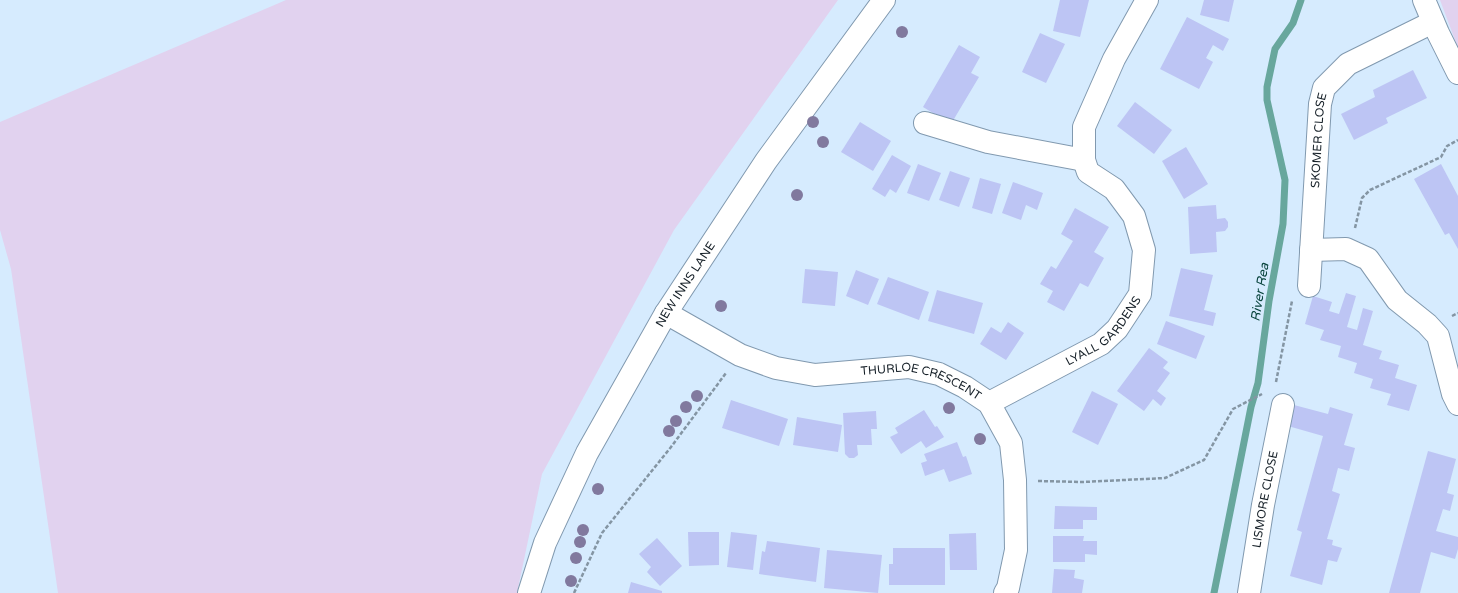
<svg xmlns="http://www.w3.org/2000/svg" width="1458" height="593" font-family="'Varela Round',sans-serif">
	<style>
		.green { fill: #e1d2ef }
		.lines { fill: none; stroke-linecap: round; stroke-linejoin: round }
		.stream { stroke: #68a79d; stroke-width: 7 }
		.building { fill: #bdc5f4 }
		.minor-casing { stroke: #8199af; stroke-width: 24 }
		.path { stroke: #8495a3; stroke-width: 2.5; stroke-dasharray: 4 2; stroke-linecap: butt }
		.minor { stroke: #fff; stroke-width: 22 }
		.tree { fill: #81799e }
		.labels { text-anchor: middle; stroke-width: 3.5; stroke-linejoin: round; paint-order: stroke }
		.street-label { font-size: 12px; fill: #151f27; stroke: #d6ebfe }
		.water-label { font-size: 13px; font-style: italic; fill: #09443d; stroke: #d6ebfe }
	</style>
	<rect width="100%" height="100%" fill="#d6ebfe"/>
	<g class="green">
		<polygon points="286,0 838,0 674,230 542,474 517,593 58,593 11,269 0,230 0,122"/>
		<polygon points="1440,0 1458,0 1458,48"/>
	</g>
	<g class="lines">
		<polyline class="stream" points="1214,593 1251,407 1258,383 1269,301 1283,224 1285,180 1267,100 1267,87 1275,49 1293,23 1301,0"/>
	</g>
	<g class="building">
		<polygon points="1060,0 1089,0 1080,37 1053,31"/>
		<polygon points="1204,0 1234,0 1229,22 1200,15"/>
		<polygon points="1187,17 1229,39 1223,51 1213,45 1206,58 1213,62 1199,89 1160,69"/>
		<polygon points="1040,33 1065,44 1046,83 1022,72"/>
		<polygon points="959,45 980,57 971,73 979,77 951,124 923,107"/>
		<polygon points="1413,70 1427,98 1386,118 1388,123 1354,140 1341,114 1375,97 1373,90"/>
		<polygon points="1135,102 1172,130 1154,154 1117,126"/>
		<polygon points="860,122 891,141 873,171 841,152"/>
		<polygon points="1186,147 1208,184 1184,199 1162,161"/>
		<polygon points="892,155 911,166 896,193 890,189 885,197 872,189"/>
		<polygon points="918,164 941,173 929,201 907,193"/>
		<polygon points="1441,164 1458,196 1458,249 1449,233 1445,235 1414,179"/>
		<polygon points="950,171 970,178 959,207 939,200"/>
		<polygon points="980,178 1001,184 992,214 972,208"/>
		<polygon points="1013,182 1043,193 1037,210 1026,205 1021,220 1002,213"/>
		<polygon points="1216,205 1217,219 1225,218 1228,222 1228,227 1225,231 1216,232 1217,252 1190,254 1188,207"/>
		<polygon points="1075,208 1109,227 1094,252 1104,258 1088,287 1080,283 1064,311 1047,302 1053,291 1040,284 1051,266 1056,269 1073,241 1061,234"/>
		<polygon points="1181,268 1213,275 1204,310 1216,313 1213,326 1169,316"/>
		<polygon points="805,269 838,272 835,306 802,303"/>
		<polygon points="856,270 879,279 868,305 846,296"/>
		<polygon points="888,277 929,292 919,320 877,304"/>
		<polygon points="937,290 983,303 974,334 928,321"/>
		<polygon points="1346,293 1356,296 1347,327 1357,330 1363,308 1373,311 1363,345 1382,351 1379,359 1399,365 1395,378 1417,385 1409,411 1387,405 1391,394 1370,388 1373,379 1354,373 1357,363 1338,357 1341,346 1320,340 1324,330 1305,324 1313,296 1332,302 1329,311 1339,314"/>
		<polygon points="1166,321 1205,336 1196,359 1157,344"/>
		<polygon points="1008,322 1024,333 1006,360 980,344 991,327 1001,333"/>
		<polygon points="1149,348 1168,362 1163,368 1170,373 1157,391 1166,398 1161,406 1153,399 1144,411 1117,391"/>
		<polygon points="1092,391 1118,404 1098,445 1072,432"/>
		<polygon points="731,400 788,419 779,446 722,428"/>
		<polygon points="1294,405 1328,414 1330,407 1353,414 1344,445 1355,448 1349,471 1338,468 1332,491 1340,494 1327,539 1333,540 1332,545 1342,548 1337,562 1328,560 1322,585 1290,576 1302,532 1297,530 1323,436 1288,426"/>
		<polygon points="924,410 935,427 937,426 944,437 926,448 921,441 901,454 890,437 898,433 895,428"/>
		<polygon points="876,411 877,429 871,429 872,445 857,445 858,455 854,458 849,458 845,454 843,413"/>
		<polygon points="797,417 842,425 838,452 793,445"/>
		<polygon points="957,442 963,457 966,456 972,474 949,482 944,469 925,476 921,463 927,461 924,454"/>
		<polygon points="1428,451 1456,459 1447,493 1454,495 1450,511 1443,509 1436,531 1458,537 1458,549 1455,559 1431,552 1420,593 1389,593"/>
		<polygon points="1055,506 1097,507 1097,520 1083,520 1083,529 1054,529"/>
		<polygon points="688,532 719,532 719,565 689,566"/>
		<polygon points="731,532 757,535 753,570 727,567"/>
		<polygon points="976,533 977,570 950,570 949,534"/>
		<polygon points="1053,536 1084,536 1083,541 1097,541 1097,555 1085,554 1085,562 1053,562"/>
		<polygon points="657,538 682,566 660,586 647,572 651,567 639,554"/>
		<polygon points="767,541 820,548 816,582 759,574 762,551 765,552"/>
		<polygon points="893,548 945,548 945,585 889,585 889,564 893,564"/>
		<polygon points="827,550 882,555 878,593 824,588"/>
		<polygon points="1054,569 1075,570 1074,578 1084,580 1082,593 1052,593"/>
		<polygon points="631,582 662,591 662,593 628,593"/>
	</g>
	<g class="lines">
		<defs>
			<g id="minor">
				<polyline points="1424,0 1438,33 1458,73"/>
				<polyline points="925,123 988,142 1084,160"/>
				<polyline points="1311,250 1346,249 1368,259 1397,300 1427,324 1438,336 1453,394 1458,404"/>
				<path id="s1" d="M1309,286L1320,104L1324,88L1348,64L1433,22"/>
				<path id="s2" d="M666,313L740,355L776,368L815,375L909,367L939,374L965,387L989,403L1011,443L1015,480L1016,550L1008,588L1005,593"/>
				<path id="s3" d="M989,403L1101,344L1117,329L1140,294L1144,250L1134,216L1114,189L1088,172L1084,160V127L1114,59L1147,0"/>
				<path id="s4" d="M529,593L545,543L587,453L666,313L766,161L884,0"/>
				<path id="s5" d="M1249,593L1263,505L1283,405"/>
			</g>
		</defs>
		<use href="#minor" class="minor-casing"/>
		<g class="path">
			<polyline points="1355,228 1362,198 1370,190 1441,157 1447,146 1458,140"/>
			<polyline points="1452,316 1458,313"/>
			<polyline points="1276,382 1292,301"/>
			<polyline points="1038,481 1083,482 1165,478 1204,460 1233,409 1262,394"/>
			<polyline points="574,593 602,533 671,447 726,373"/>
		</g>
		<use href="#minor" class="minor"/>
	</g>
	<g class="tree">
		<circle cx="902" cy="32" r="6"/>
		<circle cx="813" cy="122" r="6"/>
		<circle cx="823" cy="142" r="6"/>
		<circle cx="797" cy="195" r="6"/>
		<circle cx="721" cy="306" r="6"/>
		<circle cx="697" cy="396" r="6"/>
		<circle cx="686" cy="407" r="6"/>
		<circle cx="949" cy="408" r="6"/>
		<circle cx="676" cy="421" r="6"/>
		<circle cx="669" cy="431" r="6"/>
		<circle cx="980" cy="439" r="6"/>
		<circle cx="598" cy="489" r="6"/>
		<circle cx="583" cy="530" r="6"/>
		<circle cx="580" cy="542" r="6"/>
		<circle cx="576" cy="558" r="6"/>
		<circle cx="571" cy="581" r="6"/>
	</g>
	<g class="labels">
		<g class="street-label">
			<text dy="4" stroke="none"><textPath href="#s1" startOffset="146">SKOMER CLOSE</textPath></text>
			<text dy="4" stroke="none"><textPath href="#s4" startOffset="347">NEW INNS LANE</textPath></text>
			<text dy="4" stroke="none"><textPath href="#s3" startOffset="137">LYALL GARDENS</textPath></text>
			<text dy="4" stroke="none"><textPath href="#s2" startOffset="272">THURLOE CRESCENT</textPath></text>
			<text dy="4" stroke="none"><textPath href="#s5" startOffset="95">LISMORE CLOSE</textPath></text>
		</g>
		<g class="water-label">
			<text transform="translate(1259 292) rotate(-81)" y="5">River Rea</text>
		</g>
	</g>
</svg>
